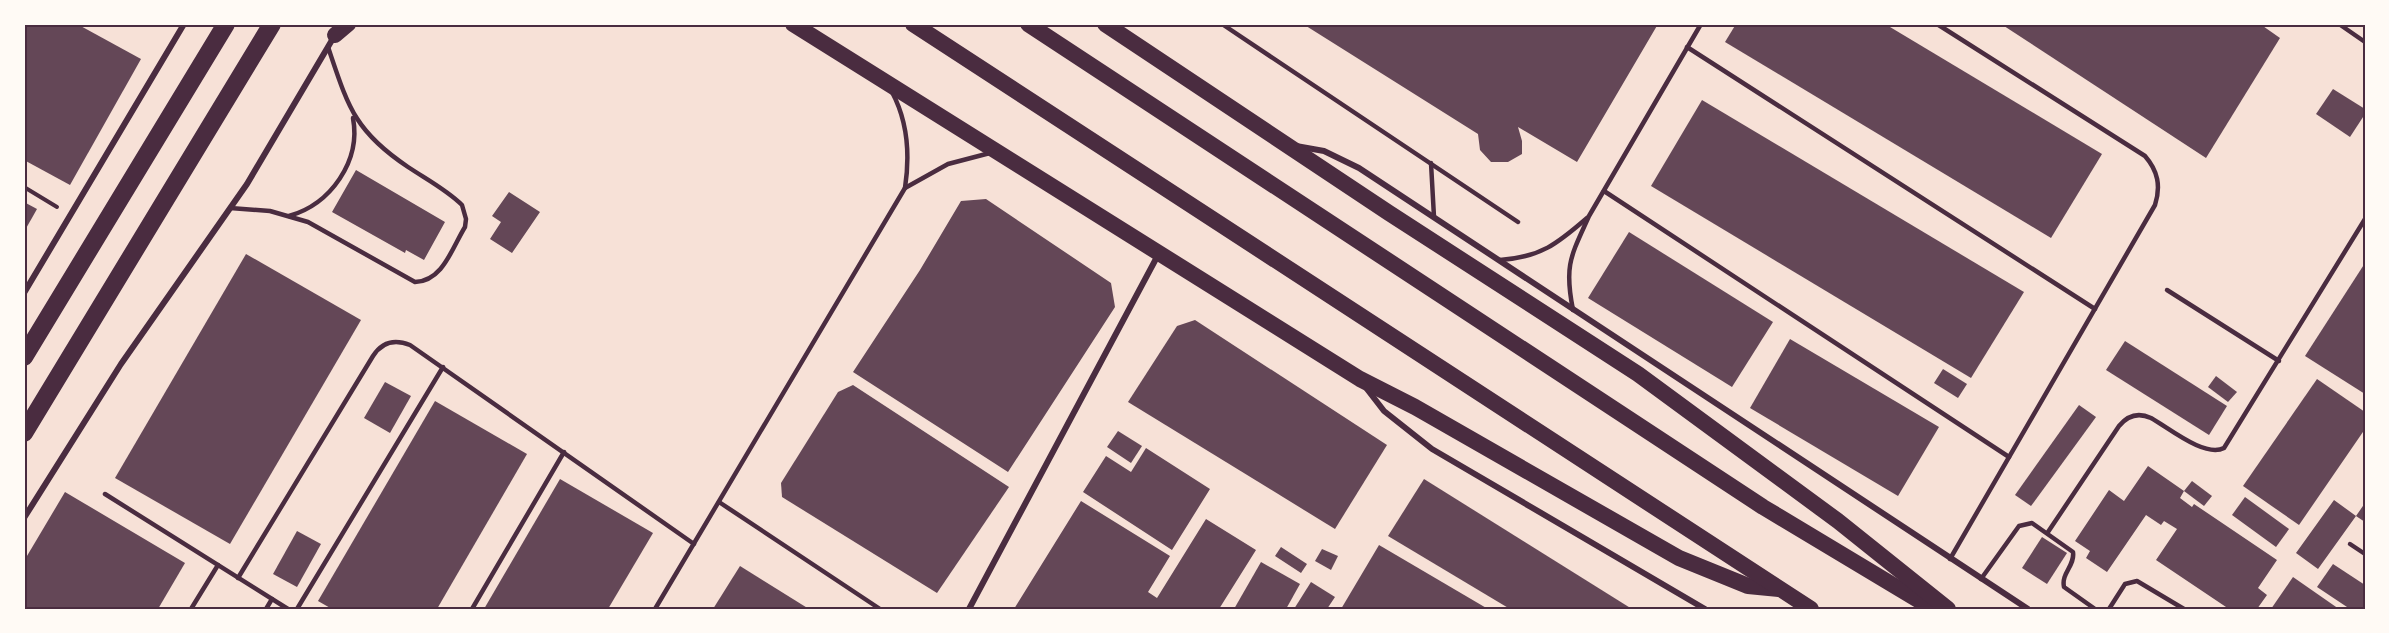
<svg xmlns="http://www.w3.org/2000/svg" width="2389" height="633" font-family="'DM Sans',sans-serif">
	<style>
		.building { fill: #644757 }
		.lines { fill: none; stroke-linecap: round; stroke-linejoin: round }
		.path { stroke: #4a2c40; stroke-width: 4 }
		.service { stroke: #4a2c40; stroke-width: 4.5 }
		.minor { stroke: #4a2c40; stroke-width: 6 }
		.trunk { stroke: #4a2c40; stroke-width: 16 }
		.motorway { stroke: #4a2c40; stroke-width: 18 }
		.neatline { fill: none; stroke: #4a2c40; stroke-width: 2 }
	</style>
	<rect width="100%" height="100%" fill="#f7e1d7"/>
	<g class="building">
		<polygon points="24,24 77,24 141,59 70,185 24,160"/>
		<polygon points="1303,24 1658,24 1577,162 1518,127 1522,141 1522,154 1508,162 1491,162 1480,150 1478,134"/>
		<polygon points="1736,24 1885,24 2102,154 2051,238 1725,42"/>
		<polygon points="2001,24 2260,24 2280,38 2206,158"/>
		<polygon points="2333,89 2365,109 2365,114 2350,137 2316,114"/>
		<polygon points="1702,100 2024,292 1971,378 1651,186"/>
		<polygon points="356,170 445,222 424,260 406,250 405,253 332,212"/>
		<polygon points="509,192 540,212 512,253 490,239 501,222 492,216"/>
		<polygon points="986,199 1111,283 1115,307 1008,472 853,372 920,270 961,201"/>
		<polygon points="24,202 37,209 24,232"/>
		<polygon points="1629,232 1773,322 1732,387 1588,298"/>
		<polygon points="246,254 361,320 230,544 115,478"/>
		<polygon points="2365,263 2365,394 2305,356"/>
		<polygon points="1195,320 1387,445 1335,529 1128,402 1177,326"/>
		<polygon points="1790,339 1939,427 1898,496 1750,408"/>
		<polygon points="2125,341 2227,406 2209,435 2106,370"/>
		<polygon points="1943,369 1967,384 1958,398 1934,383"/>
		<polygon points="2216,376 2237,392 2228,402 2208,387"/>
		<polygon points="2317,379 2365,412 2365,429 2299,525 2243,486"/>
		<polygon points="385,382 411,396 390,433 364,418"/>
		<polygon points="853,385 1009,487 937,593 782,497 781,483 838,392"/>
		<polygon points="435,401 527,454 437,609 332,609 318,601"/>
		<polygon points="2079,405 2096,417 2031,506 2015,495"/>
		<polygon points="1118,431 1142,446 1131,463 1107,447"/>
		<polygon points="1146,448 1210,489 1172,550 1083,492 1106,456 1131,472"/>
		<polygon points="2148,466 2184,491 2180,498 2192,507 2194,504 2277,560 2258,588 2267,595 2257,609 2229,609 2156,560 2177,529 2164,521 2161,525 2146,515 2107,572 2086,558 2090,551 2075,541 2109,490 2124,501"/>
		<polygon points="560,479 653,533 608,609 484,609"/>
		<polygon points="1424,479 1632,609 1510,609 1388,536"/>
		<polygon points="2192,481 2212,496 2204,506 2184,491"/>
		<polygon points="65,492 185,563 158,609 24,609 24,561"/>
		<polygon points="2245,497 2289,529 2276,547 2232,515"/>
		<polygon points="2334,500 2356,516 2365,503 2365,522 2356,516 2318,569 2296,553"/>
		<polygon points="1081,501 1170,556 1148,592 1157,598 1206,519 1256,550 1219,609 1014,609"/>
		<polygon points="297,531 321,544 297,587 273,574"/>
		<polygon points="2042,537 2067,553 2047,584 2022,568"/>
		<polygon points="1379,545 1488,609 1341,609"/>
		<polygon points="1281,547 1307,564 1301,573 1275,556"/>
		<polygon points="1322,549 1338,556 1331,570 1315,561"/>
		<polygon points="1261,562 1300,584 1286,609 1234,609"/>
		<polygon points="2333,564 2365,585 2365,609 2350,609 2317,587"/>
		<polygon points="740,566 809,609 713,609"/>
		<polygon points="2293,577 2339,609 2271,609"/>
		<polygon points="1311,582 1335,597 1327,609 1294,609"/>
	</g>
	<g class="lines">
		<polyline class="path" points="24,187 57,207"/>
		<g class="service">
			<polyline points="1222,24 1518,222"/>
			<path d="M1937,24L2145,156C2158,171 2161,186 2155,205L1950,559"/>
			<polyline points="2339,24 2365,42"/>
			<polyline points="1687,47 2095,309"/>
			<polyline points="1431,163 1434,217"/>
			<polyline points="905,188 948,164 990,153"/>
			<polyline points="1604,191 2009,457"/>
			<path d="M230,208L270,211L308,222L415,282C443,281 452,248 465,227L466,219L462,205C447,190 426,179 408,167C354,131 348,106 328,47"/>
			<path d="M289,216C331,204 361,161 353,118"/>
			<path d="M1500,260C1541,257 1557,244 1587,218"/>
			<polyline points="2167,290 2279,361"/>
			<path d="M1573,310C1564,265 1571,256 1589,216L1701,24"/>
			<polyline points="105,494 288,609"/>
			<polyline points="719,502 880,609"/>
			<path d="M2048,532L2119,426C2128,415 2138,412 2151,418C2169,428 2205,458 2224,448L2365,219"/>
			<polyline points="2350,544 2365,554"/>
			<path d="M238,578L373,356C382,342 395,339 410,345L694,544"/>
			<path d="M1981,579L2019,526L2032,523L2073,552C2075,566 2061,573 2064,587L2095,609"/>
			<polyline points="191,609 218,565"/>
			<polyline points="266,609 272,599"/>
			<polyline points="297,609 443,367"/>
			<polyline points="472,609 564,452"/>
			<path d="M655,609L905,188C910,155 908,122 892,92"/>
			<polyline points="2109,609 2125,584 2137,581 2184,609"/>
		</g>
		<g class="minor">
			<polyline points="1296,146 1324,151 1359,168 2028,609"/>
			<polyline points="24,293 184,24"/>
			<polyline points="1367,389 1384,411 1432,449 1705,609"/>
			<polyline points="24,518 121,364 247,184 335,35"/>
			<polyline points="969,609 1158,255"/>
		</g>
		<g class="trunk">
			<polyline points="793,24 1360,379 1415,407 1679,558 1748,586 1779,589"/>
			<polyline points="913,24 1811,609"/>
			<polyline points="1028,24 1763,507 1933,609"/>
			<polyline points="1105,24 1389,213 1638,374 1838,521 1948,609"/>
			<polyline points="335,35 348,24"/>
		</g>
		<g class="motorway">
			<polyline points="24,357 226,24"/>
			<polyline points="24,433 272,24"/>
		</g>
	</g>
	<rect width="2389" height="633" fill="none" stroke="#fffaf5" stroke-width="51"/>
	<rect x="26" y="26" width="2338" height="582" class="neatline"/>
</svg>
